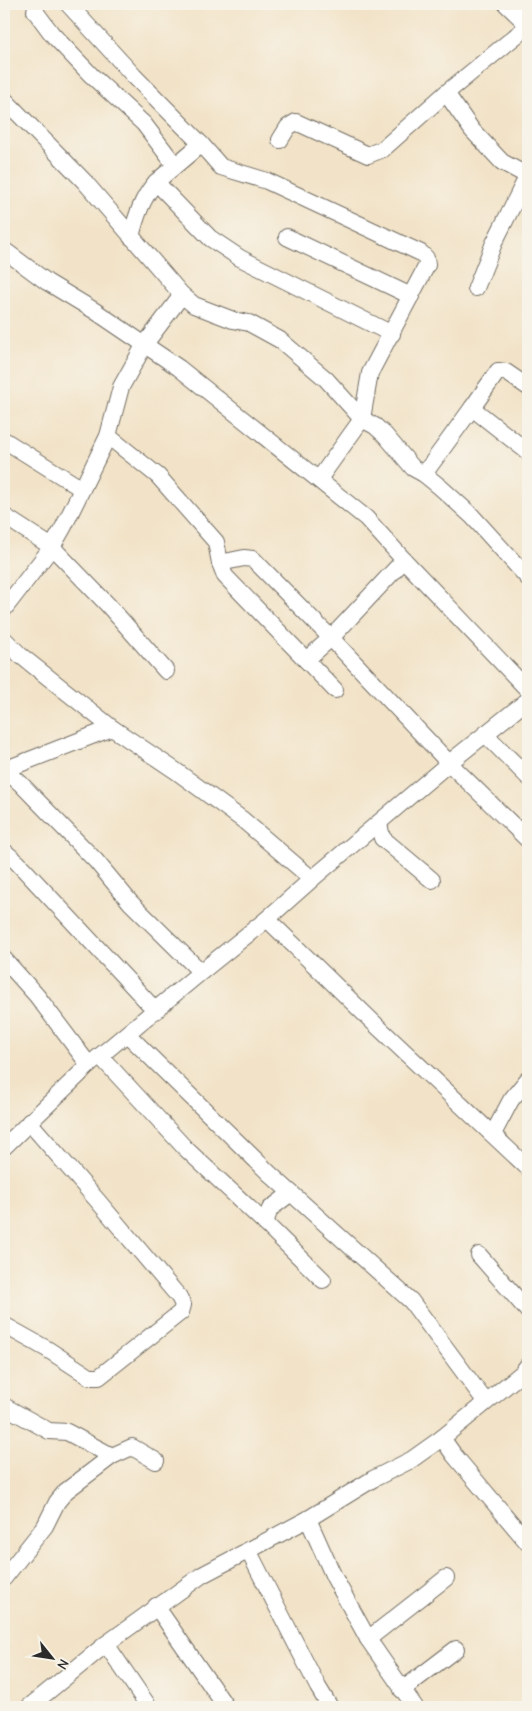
<svg xmlns="http://www.w3.org/2000/svg" width="532" height="1711" font-family="'Comic Neue',sans-serif">
	<style>
		.lines { fill: none; stroke-linecap: round; stroke-linejoin: round }
		.minor-casing { stroke: #716b62; stroke-width: 18 }
		.minor { stroke: #fff; stroke-width: 16 }
	</style>
	<rect width="100%" height="100%" fill="#f7f3e8"/>
	<filter id="ink" filterUnits="userSpaceOnUse"><feTurbulence type="fractalNoise" baseFrequency=".02" numOctaves="2"/><feDisplacementMap in="SourceGraphic" scale="10" xChannelSelector="R" yChannelSelector="G"/><feConvolveMatrix kernelMatrix="1 2 1 2 8 2 1 2 1" color-interpolation-filters="sRGB"/></filter>
	<filter id="wash" filterUnits="userSpaceOnUse"><feTurbulence type="fractalNoise" baseFrequency=".0096" numOctaves="4" result="noise"/><feDisplacementMap in="SourceGraphic" scale="20" xChannelSelector="R" yChannelSelector="G"/><feGaussianBlur stdDeviation="1.12" result="paint"/><feColorMatrix in="noise" values="0 0 0 0 0 0 0 0 0 0 0 0 0 0 0 0 0 1.4 0 .05"/><feComposite in="paint" operator="in"/></filter>
	<g filter="url(#wash)">
		<rect width="100%" height="100%" fill="#f2e3c8"/>
	</g>
	<g filter="url(#ink)">
		<g class="lines">
			<defs>
				<g id="minor">
					<polyline points="37,4 35,11 52,34 91,75 144,124 175,165"/>
					<polyline points="68,4 134,76 201,144 221,167 267,181 421,253 426,258 427,265 370,373 362,419 319,479"/>
					<polyline points="506,4 528,25"/>
					<polyline points="446,93 472,130 502,162 528,176"/>
					<polyline points="4,99 84,181 182,295"/>
					<polyline points="280,140 288,127 296,122 368,155 383,149 446,93 528,26"/>
					<polyline points="156,182 201,144"/>
					<path d="M131,237C136,217 142,198 156,182L210,238L240,258L392,334"/>
					<polyline points="287,237 411,296"/>
					<polyline points="4,250 47,282 95,311 179,368 366,518 404,560 528,690"/>
					<polyline points="476,288 494,243 528,175"/>
					<polyline points="472,408 498,371 506,372 528,387"/>
					<polyline points="108,436 158,476 216,542 220,563 225,576 335,690"/>
					<polyline points="4,440 82,489"/>
					<polyline points="424,474 472,408 528,452"/>
					<polyline points="4,516 52,547 108,605 166,671"/>
					<polyline points="220,563 244,558 253,559 331,638 449,763 528,840"/>
					<polyline points="4,609 52,547 63,528 108,436 121,387 145,344 182,295 194,305 233,320 249,323 280,340 326,379 362,419 375,426 385,435 413,468 424,474 440,487 472,516 528,578"/>
					<polyline points="4,639 20,655 112,728 176,771 243,820 312,879"/>
					<polyline points="306,660 331,638 404,560"/>
					<polyline points="485,734 528,777"/>
					<polyline points="4,769 20,783 56,820 96,861 130,902 201,972"/>
					<polyline points="4,770 112,728"/>
					<polyline points="379,823 382,838 432,880"/>
					<polyline points="4,851 17,862 156,1011"/>
					<polyline points="267,919 377,1026 528,1168"/>
					<polyline points="4,959 37,996 89,1065"/>
					<polyline points="127,1034 270,1174 411,1301 485,1401"/>
					<polyline points="100,1056 185,1148 265,1223 323,1280"/>
					<polyline points="493,1134 511,1100 528,1079"/>
					<polyline points="4,1147 89,1065 201,972 267,919 312,879 449,763 528,700"/>
					<polyline points="265,1223 270,1209 291,1193"/>
					<polyline points="479,1255 528,1311"/>
					<polyline points="4,1325 47,1349 90,1377 99,1377 181,1312 183,1305 179,1297 97,1200 29,1122"/>
					<polyline points="4,1406 49,1431 67,1432 112,1456 132,1447 156,1461"/>
					<polyline points="442,1438 454,1455 528,1543"/>
					<polyline points="308,1519 334,1577 368,1639 415,1707"/>
					<polyline points="248,1550 318,1687 330,1707"/>
					<polyline points="4,1578 45,1526 57,1502 66,1491 112,1456"/>
					<polyline points="156,1606 226,1707"/>
					<polyline points="368,1639 446,1578"/>
					<polyline points="106,1644 149,1707"/>
					<polyline points="402,1690 456,1649"/>
					<polyline points="29,1707 106,1644 202,1575 308,1519 373,1479 411,1460 442,1438 522,1373 528,1365"/>
				</g>
			</defs>
			<use href="#minor" class="minor-casing"/>
			<use href="#minor" class="minor"/>
		</g>
	</g>
	<rect width="532" height="1711" fill="none" stroke="#f7f3e8" stroke-width="20"/>
	<g transform="translate(52 1658) rotate(120)" stroke="#f7f3e8" stroke-width="4" paint-order="stroke">
	<path d="M0-4L9 19L0 12L-9 19Z" fill="#2b2b2b"/>
	<text y="-8" font-size="14" font-weight="bold" text-anchor="middle" fill="#2b2b2b">N</text>
	</g>
</svg>
